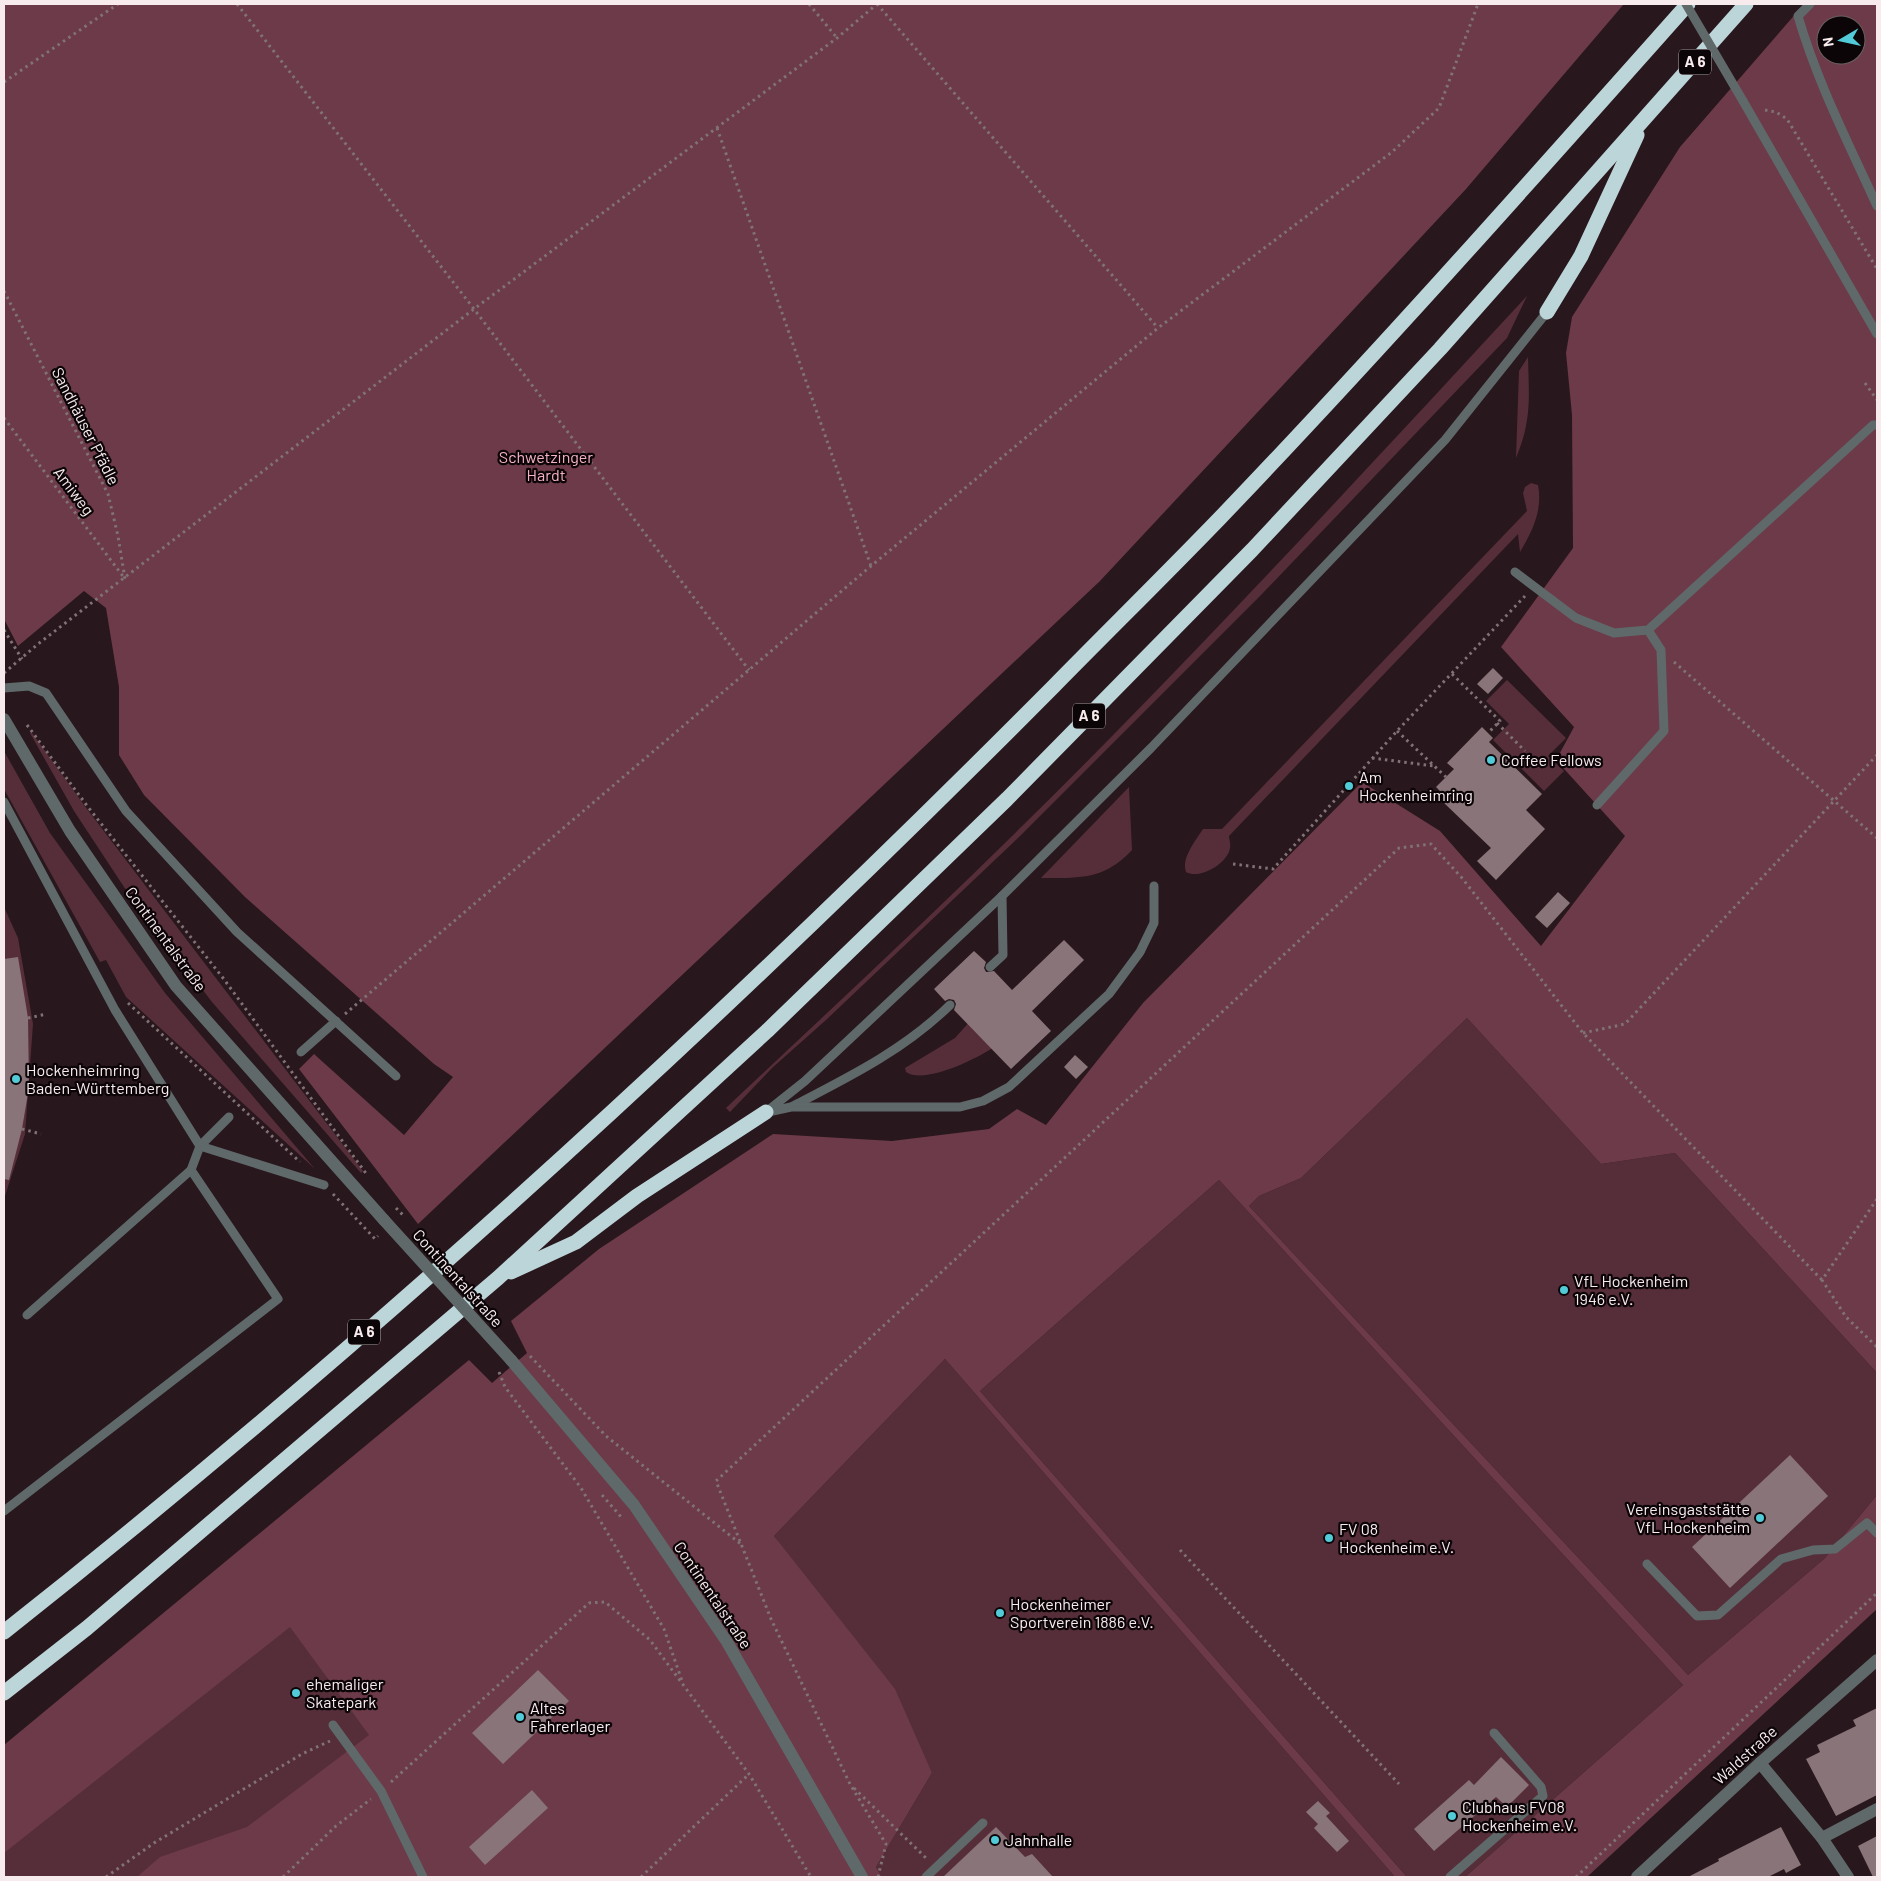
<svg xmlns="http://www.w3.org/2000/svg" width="1881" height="1881" font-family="Barlow,sans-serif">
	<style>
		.green { fill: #562e39 }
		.forest { fill: #6c3a48; fill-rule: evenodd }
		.building { fill: #897479 }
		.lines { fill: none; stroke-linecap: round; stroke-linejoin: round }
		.path { stroke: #817276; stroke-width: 3; stroke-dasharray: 2.5 4; stroke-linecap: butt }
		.service { stroke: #5f696a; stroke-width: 9 }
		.minor { stroke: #5f696a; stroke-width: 12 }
		.motorway { stroke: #bcd5d8; stroke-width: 15 }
		.path-bridge { stroke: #817276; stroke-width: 3; stroke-dasharray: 2.5 4; stroke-linecap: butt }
		.service-bridge { stroke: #5f696a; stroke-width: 9 }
		.minor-bridge { stroke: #5f696a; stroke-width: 12 }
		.poi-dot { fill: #52cbd8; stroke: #0c0507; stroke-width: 2 }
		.labels { text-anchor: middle; stroke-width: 4.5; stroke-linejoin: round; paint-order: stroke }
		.shield { fill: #0c0507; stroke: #b1a6a9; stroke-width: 1 }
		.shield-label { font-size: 15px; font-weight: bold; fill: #f8ebee }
		.street-label { font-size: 16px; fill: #f8ebee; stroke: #0c0507 }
		.park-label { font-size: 16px; fill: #f6b2c4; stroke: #0c0507 }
		.poi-label { font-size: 16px; fill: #f8ebee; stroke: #0c0507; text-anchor: start }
	</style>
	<rect width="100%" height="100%" fill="#28171c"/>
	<g class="green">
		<path d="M1527,296L1507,338L1262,594L1019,837L826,1020L772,1068L730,1112L726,1108C858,984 991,860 1118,730C1257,588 1392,442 1527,296Z"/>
		<path d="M1528,357C1529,398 1532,419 1516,458L1519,371Z"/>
		<path d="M1531,483L1538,485C1543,510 1532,532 1520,552L1518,534L1229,836C1229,839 1231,844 1230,848C1228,863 1200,880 1186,872C1181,858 1196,840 1203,829H1222L1527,511L1523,493L1525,487Z"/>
		<polygon points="1507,680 1566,738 1548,756 1564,771 1544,791 1493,740 1509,724 1486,701"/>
		<polygon points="30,733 32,733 87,809 363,1171 361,1173 212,1002 124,887 74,811"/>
		<polygon points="4,751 50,833 165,993 315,1169 126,997 106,960 100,962 4,789"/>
		<path d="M1129,787L1132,850C1104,880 1080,878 1041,878Z"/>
		<polygon points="4,907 18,938 33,1024 25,1134 4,1199"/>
		<polygon points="1467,1018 1601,1164 1675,1153 1877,1373 1877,1495 1825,1558 1688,1675 1249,1206 1259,1196 1301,1178"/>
		<path d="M972,1019L996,1046C978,1058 925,1085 906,1072L905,1068L955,1038Z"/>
		<polygon points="1219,1180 1683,1685 1465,1877 1407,1877 980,1391"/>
		<polygon points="945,1359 1395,1877 882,1877 876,1867 932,1773 774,1536"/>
		<polygon points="473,1434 669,1877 4,1877 4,1851"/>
	</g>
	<g class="forest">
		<polygon points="4,4 1624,4 1466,189 1100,581 418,1224 299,1069 314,1054 404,1135 453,1077 434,1064 245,897 144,795 119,755 119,687 106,608 84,591 18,646 4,619"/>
		<path d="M1804,4H1877V1373L1675,1153L1601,1164L1467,1018L1301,1178L1259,1196L1249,1206L1688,1675L1825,1558L1877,1495V1609L1587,1877H1465L1683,1685L1219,1180L980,1391L1407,1877H1395L945,1359L774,1536L895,1689L932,1773L876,1867L882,1877H137L160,1857L247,1827L369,1735L290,1627L4,1853V1745L469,1360L492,1383L527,1353L511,1321L599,1249L773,1134L892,1141L989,1129L1017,1109L1046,1125L1143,1003L1362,782L1440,831L1541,946L1625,836L1556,760L1574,727L1501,647L1573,548L1572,415L1566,353L1572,317L1680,147ZM1826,25H1856V55H1826Z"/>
	</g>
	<g class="building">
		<polygon points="1493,668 1503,678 1488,694 1477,684"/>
		<polygon points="1482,727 1493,738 1489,742 1542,794 1526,810 1545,829 1496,880 1477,861 1491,848 1443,802 1447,798 1436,787 1454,769 1447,763"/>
		<polygon points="1558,892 1570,903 1547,928 1535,917"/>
		<polygon points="1064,940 1084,960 1032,1011 1051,1031 1011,1069 954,1010 956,1004 954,1000 949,999 945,1001 934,989 974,951 986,962 984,968 986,972 994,971 1012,990"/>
		<polygon points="18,957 28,1018 29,1087 22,1129 9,1180 4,1179 4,959"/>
		<polygon points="1075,1055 1088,1067 1076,1079 1064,1067"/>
		<polygon points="1790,1455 1828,1496 1730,1588 1692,1547"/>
		<polygon points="538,1670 569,1701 503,1764 472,1733"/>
		<polygon points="1877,1708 1877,1795 1836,1816 1806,1759 1820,1752 1817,1745 1856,1726 1853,1720"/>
		<polygon points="1501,1757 1529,1785 1507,1807 1496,1797 1434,1851 1414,1829 1469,1780 1474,1785"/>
		<polygon points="532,1790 548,1808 485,1865 469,1847"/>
		<polygon points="1318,1801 1330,1813 1326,1816 1349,1841 1337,1852 1314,1828 1318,1824 1306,1812"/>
		<polygon points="996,1827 1025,1857 1032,1854 1053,1877 943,1877"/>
		<polygon points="1781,1827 1801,1865 1786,1873 1784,1869 1768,1877 1688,1877 1719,1861 1718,1859"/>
		<polygon points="1877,1836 1877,1877 1873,1877 1858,1846"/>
	</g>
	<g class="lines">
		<g class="path">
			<polyline points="237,4 474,309 749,670"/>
			<polyline points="809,4 837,38"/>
			<polyline points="877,4 1158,328"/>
			<polyline points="4,82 118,4"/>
			<polyline points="1765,110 1776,112 1787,119 1877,269"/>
			<polyline points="717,128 871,566"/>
			<polyline points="4,291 108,494 118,536 125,579"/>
			<polyline points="1865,383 1877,400"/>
			<polyline points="4,418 125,579"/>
			<polyline points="4,630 22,659"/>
			<polyline points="1674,662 1877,838"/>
			<polyline points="4,673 38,644 474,309 837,38 877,4"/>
			<polyline points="1452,674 1500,721 1488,733"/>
			<polyline points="1497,723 1525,751"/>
			<polyline points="27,725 88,807 223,978 368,1176"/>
			<polyline points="1397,731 1446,777"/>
			<polyline points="1372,758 1434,766"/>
			<polyline points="1233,864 1273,869 1397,731 1525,596"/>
			<polyline points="128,1003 300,1162"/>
			<polyline points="345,1014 871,566 1158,328 1392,152 1439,108 1478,4"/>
			<polyline points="28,1018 47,1014"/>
			<polyline points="1583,1033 1625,1024 1877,755"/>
			<polyline points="22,1129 41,1134"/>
			<polyline points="333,1194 375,1239 378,1236"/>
			<polyline points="1877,1199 1822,1280 1846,1317 1877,1347"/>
			<polyline points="530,1356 606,1436 742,1545"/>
			<polyline points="499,1372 505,1387 581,1488 664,1629 682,1681"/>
			<polyline points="602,1495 622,1518"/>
			<polyline points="1180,1550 1399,1784"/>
			<polyline points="391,1782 589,1603 605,1602 650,1640 749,1774 811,1877"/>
			<polyline points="854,1788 926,1858"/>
			<polyline points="106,1877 154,1843 302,1754 330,1741"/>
			<polyline points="283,1877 336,1826 371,1799"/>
			<polyline points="641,1877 749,1774"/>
			<polyline points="878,1877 886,1844 850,1784 771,1619 716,1481 1399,848 1431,844 1462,878 1583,1033 1822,1280"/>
			<polyline points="1576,1877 1877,1593"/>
		</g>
		<g class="service">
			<path d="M1810,4L1798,16C1817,82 1849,144 1877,206"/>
			<polyline points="1743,101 1877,334"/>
			<polyline points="1515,572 1576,618 1614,633 1648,630 1873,425 1877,425"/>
			<polyline points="4,688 29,686 46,693 126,811 237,932 396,1076"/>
			<polyline points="4,802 115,1010 200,1146 191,1170 278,1299 4,1511"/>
			<polyline points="1597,805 1664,731 1661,650 1648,630"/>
			<polyline points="990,967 1003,955 1002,896"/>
			<polyline points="301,1052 336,1021"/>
			<path d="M793,1106C849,1077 904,1050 950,1005"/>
			<polyline points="766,1112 805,1081 1002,896 1151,748 1445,440 1547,312"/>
			<polyline points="768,1112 791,1107 960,1107 983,1101 1009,1087 1109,994 1140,952 1154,923 1154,886"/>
			<polyline points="229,1117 200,1146 324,1185"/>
			<polyline points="27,1315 191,1170"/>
			<polyline points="1647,1564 1697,1616 1718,1615 1781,1559 1813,1550 1835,1549 1867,1523 1877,1533"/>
			<polyline points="333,1725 381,1791 423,1877"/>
			<polyline points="926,1877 983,1823"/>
			<polyline points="1450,1877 1543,1796 1541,1787 1494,1733"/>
		</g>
		<g class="minor">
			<polyline points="4,719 70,831 176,986 384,1220"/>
			<polyline points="511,1360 634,1505 727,1642 862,1877"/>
			<polyline points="1760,1763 1822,1838 1848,1877"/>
			<polyline points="1822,1838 1877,1809"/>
			<polyline points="1637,1877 1760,1763 1877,1660"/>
		</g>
		<g class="motorway">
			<polyline points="1547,312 1581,256 1637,135"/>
			<polyline points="511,1272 576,1242 637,1196 766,1112"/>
			<path d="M4,1632C374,1340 722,1020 1054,686C1109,630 1165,575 1220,518C1380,351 1534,177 1688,4"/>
			<polyline points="4,1693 87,1628 498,1278 767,1031 1007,799 1252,550 1440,349 1746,4"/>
		</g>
		<polyline class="path-bridge" points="396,1208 404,1216"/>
		<polyline class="service-bridge" points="1686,4 1743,101"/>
		<polyline class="minor-bridge" points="384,1220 511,1360"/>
	</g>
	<g class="poi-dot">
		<circle cx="1491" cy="760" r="5"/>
		<circle cx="1349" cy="786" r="5"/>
		<circle cx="16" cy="1079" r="5"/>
		<circle cx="1564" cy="1290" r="5"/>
		<circle cx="1760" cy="1518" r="5"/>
		<circle cx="1329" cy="1538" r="5"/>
		<circle cx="1000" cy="1613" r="5"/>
		<circle cx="296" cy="1693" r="5"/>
		<circle cx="520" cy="1717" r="5"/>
		<circle cx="1452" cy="1816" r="5"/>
		<circle cx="995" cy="1840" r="5"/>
	</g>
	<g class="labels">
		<g class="shield">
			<rect x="1679" y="49.5" width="32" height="25" rx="4"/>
			<rect x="1073" y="703.5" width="32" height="25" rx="4"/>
			<rect x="348" y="1319.5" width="32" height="25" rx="4"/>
		</g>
		<g class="shield-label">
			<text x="1695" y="67">A 6</text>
			<text x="1089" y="721">A 6</text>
			<text x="364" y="1337">A 6</text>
		</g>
		<g class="street-label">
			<text transform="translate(86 426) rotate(63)" y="6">Sandhäuser Pfädle</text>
			<text transform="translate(74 491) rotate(53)" y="6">Amiweg</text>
			<text transform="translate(166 939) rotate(54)" y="6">Continentalstraße</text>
			<text transform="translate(458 1278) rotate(48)" y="6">Continentalstraße</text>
			<text transform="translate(713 1595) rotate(56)" y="6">Continentalstraße</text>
			<text transform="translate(1745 1755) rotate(-42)" y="6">Waldstraße</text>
		</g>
		<g class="park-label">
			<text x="546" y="463">Schwetzinger<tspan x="546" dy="18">Hardt</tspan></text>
		</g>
		<g class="poi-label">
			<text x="1501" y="766">Coffee Fellows</text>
			<text x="1359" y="783">Am<tspan x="1359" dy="18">Hockenheimring</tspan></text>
			<text x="26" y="1076">Hockenheimring<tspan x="26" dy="18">Baden-Württemberg</tspan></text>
			<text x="1574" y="1287">VfL Hockenheim<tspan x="1574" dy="18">1946 e.V.</tspan></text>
			<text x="1750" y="1515" text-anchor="end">Vereinsgaststätte<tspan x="1750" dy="18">VfL Hockenheim</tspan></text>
			<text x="1339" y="1535">FV 08<tspan x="1339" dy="18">Hockenheim e.V.</tspan></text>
			<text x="1010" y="1610">Hockenheimer<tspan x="1010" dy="18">Sportverein 1886 e.V.</tspan></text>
			<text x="306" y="1690">ehemaliger<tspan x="306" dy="18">Skatepark</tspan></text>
			<text x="530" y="1714">Altes<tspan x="530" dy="18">Fahrerlager</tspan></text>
			<text x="1462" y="1813">Clubhaus FV08<tspan x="1462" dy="18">Hockenheim e.V.</tspan></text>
			<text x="1005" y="1846">Jahnhalle</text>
		</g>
	</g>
	<rect width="1881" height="1881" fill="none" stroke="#f8ebee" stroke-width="10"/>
	<g transform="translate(1841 40) rotate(261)"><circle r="24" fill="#0c0507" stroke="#6a6163"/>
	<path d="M0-4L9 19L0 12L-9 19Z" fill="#52cbd8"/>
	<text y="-8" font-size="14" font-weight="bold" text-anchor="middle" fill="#f8ebee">N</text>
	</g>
</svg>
